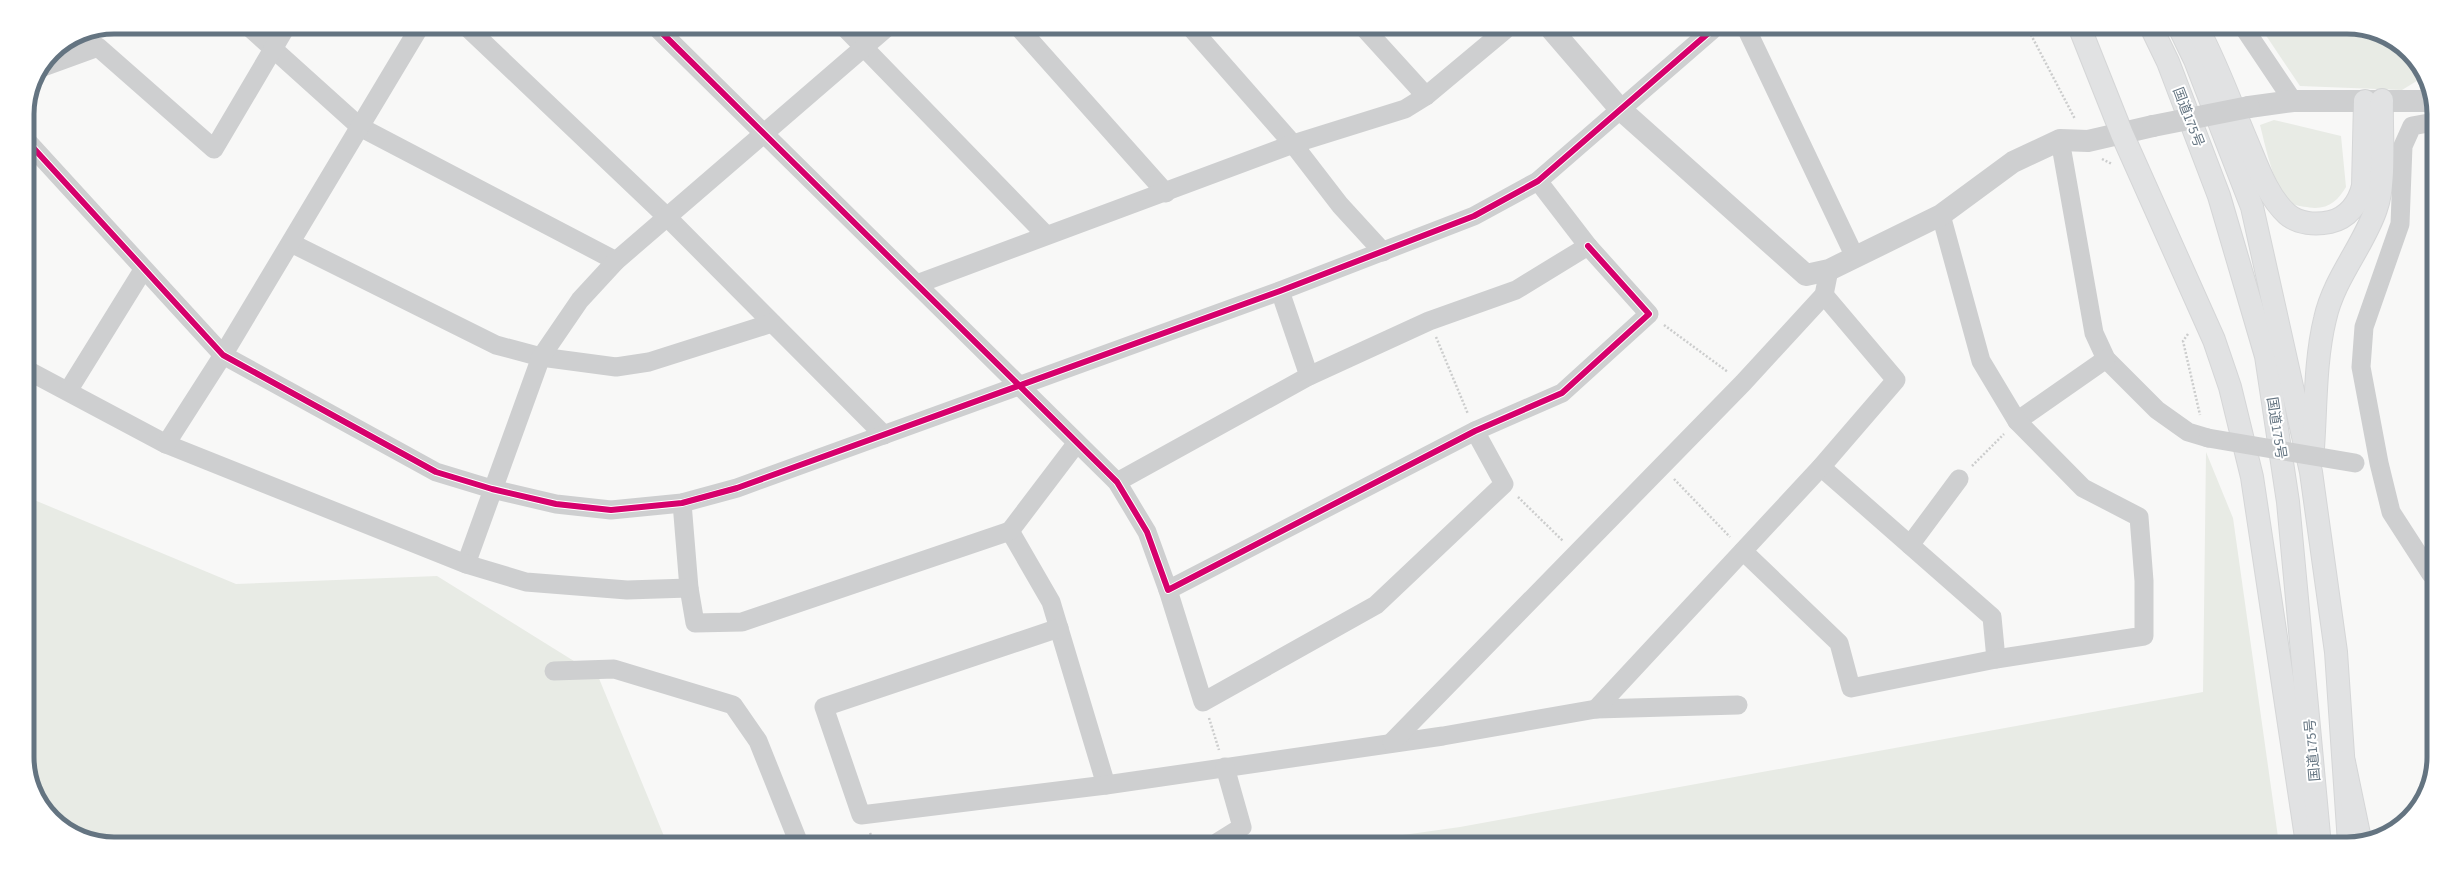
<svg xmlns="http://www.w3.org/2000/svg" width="2461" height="871" font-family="'Source Sans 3','Noto Sans JP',sans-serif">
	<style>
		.green { fill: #e8ebe5 }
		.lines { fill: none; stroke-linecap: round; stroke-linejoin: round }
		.trunk-casing { stroke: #d5d6d7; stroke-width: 24 }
		.motorway-casing { stroke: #d5d6d7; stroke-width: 24 }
		.path { stroke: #cccdcd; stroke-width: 2.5; stroke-dasharray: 2 2; stroke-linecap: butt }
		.minor { stroke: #cecfd0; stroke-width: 19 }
		.tertiary { stroke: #cecfd0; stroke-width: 22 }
		.trunk { stroke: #e1e2e3; stroke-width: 22 }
		.motorway { stroke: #e1e2e3; stroke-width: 22 }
		.minor-bridge { stroke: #cecfd0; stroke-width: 19 }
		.tertiary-bridge { stroke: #cecfd0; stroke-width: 22 }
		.cycleway-casing { stroke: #fff; stroke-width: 8 }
		.cycleway { stroke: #d6006c; stroke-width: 6 }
		.labels { text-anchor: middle; stroke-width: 4; stroke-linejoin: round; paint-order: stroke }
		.street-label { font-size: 14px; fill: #647481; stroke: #fff }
		.rim { fill: none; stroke: #647481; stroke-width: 5 }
	</style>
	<rect width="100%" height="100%" fill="#f8f8f7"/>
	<g class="green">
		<polygon points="2263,31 2375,32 2416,61 2420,79 2402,90 2300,86"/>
		<path d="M2274,120L2341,136L2346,187C2339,199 2330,208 2315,208C2308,207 2300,207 2293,204C2275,195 2265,144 2260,125Z"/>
		<polygon points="2206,452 2233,518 2279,844 1353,842 1460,827 2203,692"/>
		<polygon points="27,497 236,584 437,576 598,676 666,841 86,839 45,810 27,763"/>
	</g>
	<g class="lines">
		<defs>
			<g id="trunk">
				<polyline points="2081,31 2122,134 2214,340 2230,387 2252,477 2307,844"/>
				<polyline points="2153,31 2168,62 2219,196 2266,356 2288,502 2319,835"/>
				<polyline points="2181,31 2195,60 2252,207 2311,472 2336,652 2349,843"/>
				<path d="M2199,31C2217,65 2230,101 2245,137C2256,162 2266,195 2287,214C2298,224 2316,225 2330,222C2348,218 2359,203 2363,186L2365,101"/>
				<path d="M2313,448C2316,406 2315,360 2325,319C2334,278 2363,247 2376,209C2386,182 2381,131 2382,100"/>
			</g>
			<polyline id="motorway" points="2344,762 2360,839"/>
		</defs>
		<use href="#trunk" class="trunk-casing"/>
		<use href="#motorway" class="motorway-casing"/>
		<g class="path">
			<polyline points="2029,31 2075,119"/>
			<polyline points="2102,159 2112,164"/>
			<polyline points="1664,325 1728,372"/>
			<polyline points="2188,334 2183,341 2200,415"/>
			<polyline points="1436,337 1468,414"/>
			<polyline points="1972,466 2004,434"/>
			<polyline points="1674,479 1730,537"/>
			<polyline points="1518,497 1563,541"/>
			<polyline points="1209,718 1219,750"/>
			<polyline points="870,833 874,841"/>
		</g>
		<g class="minor">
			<polyline points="249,27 360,127 616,261"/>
			<polyline points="468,28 668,218 884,435"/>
			<polyline points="657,28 1117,482 1147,532 1168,590 1475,431 1562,393 1649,314 1588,246"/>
			<polyline points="845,28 1046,235"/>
			<polyline points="1020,29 1166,193"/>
			<polyline points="1192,29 1293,144 1340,205 1383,252"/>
			<polyline points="1366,30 1426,96"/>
			<polyline points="1747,30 1854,255"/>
			<polyline points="2246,31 2293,101"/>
			<polyline points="43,67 98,47 214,149 286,27"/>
			<polyline points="2060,140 2094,333 2106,359 2157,410 2188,432 2208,438"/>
			<polyline points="27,141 223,355 436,472 492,489 556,504 611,510 682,503 737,488 1280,291 1474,216 1538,181 1712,30"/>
			<polyline points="291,243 496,345 541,357 616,367 649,362 772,323"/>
			<polyline points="917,284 1293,144 1405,109 1426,96 1505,30"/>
			<polyline points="1280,291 1309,376"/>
			<polyline points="27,370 166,444 466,564 541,357 580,300 616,261 885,29"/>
			<polyline points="68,391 143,270"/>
			<polyline points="2017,421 2106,359"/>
			<polyline points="166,444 223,355 419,28"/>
			<polyline points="1821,467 1992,617 1996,659"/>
			<polyline points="1117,482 1309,376 1429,321 1516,290 1588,246 1538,181"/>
			<polyline points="682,503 689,588 695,623 742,622 1010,531 1051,602 1106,785"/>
			<polyline points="1010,531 1076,444"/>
			<polyline points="1910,545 1959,479"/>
			<polyline points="1743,551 1839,643 1851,688 1996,659 2144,636 2144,581 2139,517 2083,488 2017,421 1981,361 1941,215"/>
			<polyline points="466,564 526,582 627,590 689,588"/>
			<polyline points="2431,574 2391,512 2379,463 2361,367 2364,327 2400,224 2403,146 2412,126 2434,122"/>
			<polyline points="1168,590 1203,702 1376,605 1504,484 1475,431"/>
			<polyline points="1059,628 824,707 861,815 1106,785 1443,736 1596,709 1738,705"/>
			<polyline points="554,671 614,669 733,705 758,741 798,841"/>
			<polyline points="1596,709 1821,467 1896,380 1824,295"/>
			<polyline points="1392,742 1743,383 1824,295 1829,270"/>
			<polyline points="1218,842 1242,827 1225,767"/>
		</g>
		<g class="tertiary">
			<polyline points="1552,30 1620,109 1806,275 1829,270 1941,215 2013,162 2060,140 2088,141 2153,126"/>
			<polyline points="2249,107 2293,101 2431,101"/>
		</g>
		<use href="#trunk" class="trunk"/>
		<use href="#motorway" class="motorway"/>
		<polyline class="minor-bridge" points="2208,438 2355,463"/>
		<polyline class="tertiary-bridge" points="2153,126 2249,107"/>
		<defs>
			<g id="cycleway">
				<polyline points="657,28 1117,482 1147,532 1168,590 1475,431 1562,393 1649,314 1588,246"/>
				<polyline points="27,141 223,355 436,472 492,489 556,504 611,510 682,503 737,488 1280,291 1474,216 1538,181 1712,30"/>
			</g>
		</defs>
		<use href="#cycleway" class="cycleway-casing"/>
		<use href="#cycleway" class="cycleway"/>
	</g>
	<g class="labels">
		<g class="street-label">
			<text transform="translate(2189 117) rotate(69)" y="5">国道175号</text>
			<text transform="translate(2277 428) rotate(81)" y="5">国道175号</text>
			<text transform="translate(2312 750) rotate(-95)" y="5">国道175号</text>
		</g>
	</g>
	<path d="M0 0H2461V871H0ZM114 34H2347A80 80 0 0 1 2427 114V757A80 80 0 0 1 2347 837H114A80 80 0 0 1 34 757V114A80 80 0 0 1 114 34Z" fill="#fff" fill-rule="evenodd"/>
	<path class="rim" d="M114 34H2347A80 80 0 0 1 2427 114V757A80 80 0 0 1 2347 837H114A80 80 0 0 1 34 757V114A80 80 0 0 1 114 34Z"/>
</svg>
